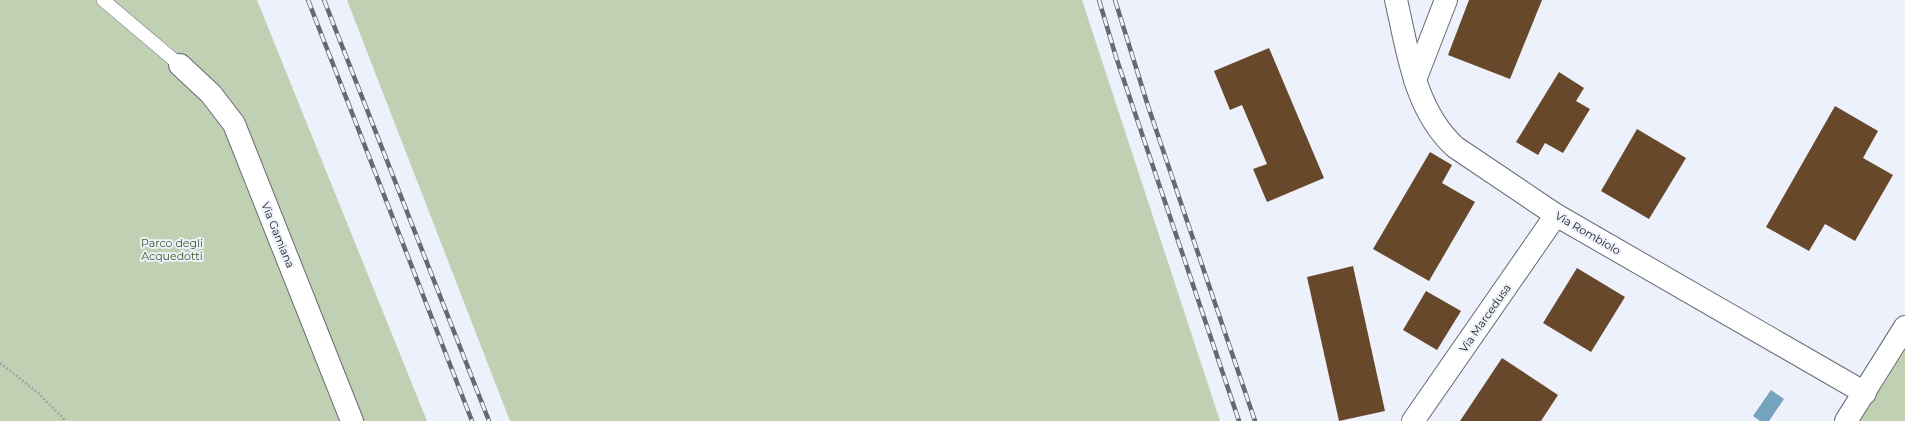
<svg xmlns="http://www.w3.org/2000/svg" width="1905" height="421" font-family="Montserrat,sans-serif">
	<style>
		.green { fill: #c0d0b3 }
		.water { fill: #75a3bd }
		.building { fill: #68482a }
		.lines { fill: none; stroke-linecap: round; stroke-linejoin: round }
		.service-casing { stroke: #676a73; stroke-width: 14 }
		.minor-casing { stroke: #676a73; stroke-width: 24 }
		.path { stroke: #a1a4ac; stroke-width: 2.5; stroke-dasharray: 2 2; stroke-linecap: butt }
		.service { stroke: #fff; stroke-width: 13 }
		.minor { stroke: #fff; stroke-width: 22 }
		.rail-casing { stroke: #67696f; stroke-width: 4.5 }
		.rail { stroke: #edf1fb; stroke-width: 3; stroke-dasharray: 9; stroke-linecap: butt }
		.labels { text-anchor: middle; stroke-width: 4; stroke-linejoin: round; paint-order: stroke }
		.street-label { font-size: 11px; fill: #181a1d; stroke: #edf1fb }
		.park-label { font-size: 11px; fill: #3d591e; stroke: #edf1fb }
	</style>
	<rect width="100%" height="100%" fill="#edf1fb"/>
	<g class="green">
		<polygon points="0,0 257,0 427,421 0,421"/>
		<polygon points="347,0 1082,0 1220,421 510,421"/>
		<polygon points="1905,317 1905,421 1837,421"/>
	</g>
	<polygon class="water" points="1771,390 1784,399 1769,421 1760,421 1753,416"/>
	<g class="building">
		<polygon points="1469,0 1542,0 1510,79 1448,55"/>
		<polygon points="1269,48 1324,178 1267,202 1253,169 1267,164 1242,105 1230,110 1214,71"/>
		<polygon points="1559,72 1584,88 1576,101 1590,109 1563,153 1545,143 1538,155 1516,142"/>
		<polygon points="1835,106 1878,131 1863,158 1893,175 1855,241 1825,224 1809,251 1766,227"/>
		<polygon points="1637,129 1686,158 1649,219 1601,191"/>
		<polygon points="1430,152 1452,165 1442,183 1475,202 1429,281 1373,249"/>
		<polygon points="1353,266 1385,411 1339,421 1307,277"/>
		<polygon points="1577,268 1625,297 1591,352 1543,323"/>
		<polygon points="1426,291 1461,311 1437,350 1403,330"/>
		<polygon points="1502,358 1558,395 1541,421 1460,421"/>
	</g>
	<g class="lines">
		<defs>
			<polyline id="service" points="103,0 180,65"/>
			<g id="minor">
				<path d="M1396,0C1408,51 1414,109 1455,147L1556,215L1865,393"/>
				<polyline points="180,65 211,94 234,124 352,421"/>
				<polyline points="1415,80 1446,0"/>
				<polyline points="1413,421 1556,215"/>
				<polyline points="1846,421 1905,327"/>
			</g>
		</defs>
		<use href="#service" class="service-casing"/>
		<use href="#minor" class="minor-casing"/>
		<polyline class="path" points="0,363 37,392 66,421"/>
		<use href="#service" class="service"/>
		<use href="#minor" class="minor"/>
		<defs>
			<g id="rail">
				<polyline points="308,0 472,421"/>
				<polyline points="324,0 489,421"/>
				<polyline points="1099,0 1116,57 1239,421"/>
				<polyline points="1115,0 1148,106 1255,421"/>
			</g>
		</defs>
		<use href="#rail" class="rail-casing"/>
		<use href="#rail" class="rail"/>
	</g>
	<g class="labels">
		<g class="street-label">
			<text transform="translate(1588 233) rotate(30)" y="4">Via Rombiolo</text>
			<text transform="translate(278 235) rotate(68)" y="4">Via Gamiana</text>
			<text transform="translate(1485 318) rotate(-55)" y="4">Via Marcedusa</text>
		</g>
		<g class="park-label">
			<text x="172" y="247">Parco degli<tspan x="172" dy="13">Acquedotti</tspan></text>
		</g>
	</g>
</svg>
